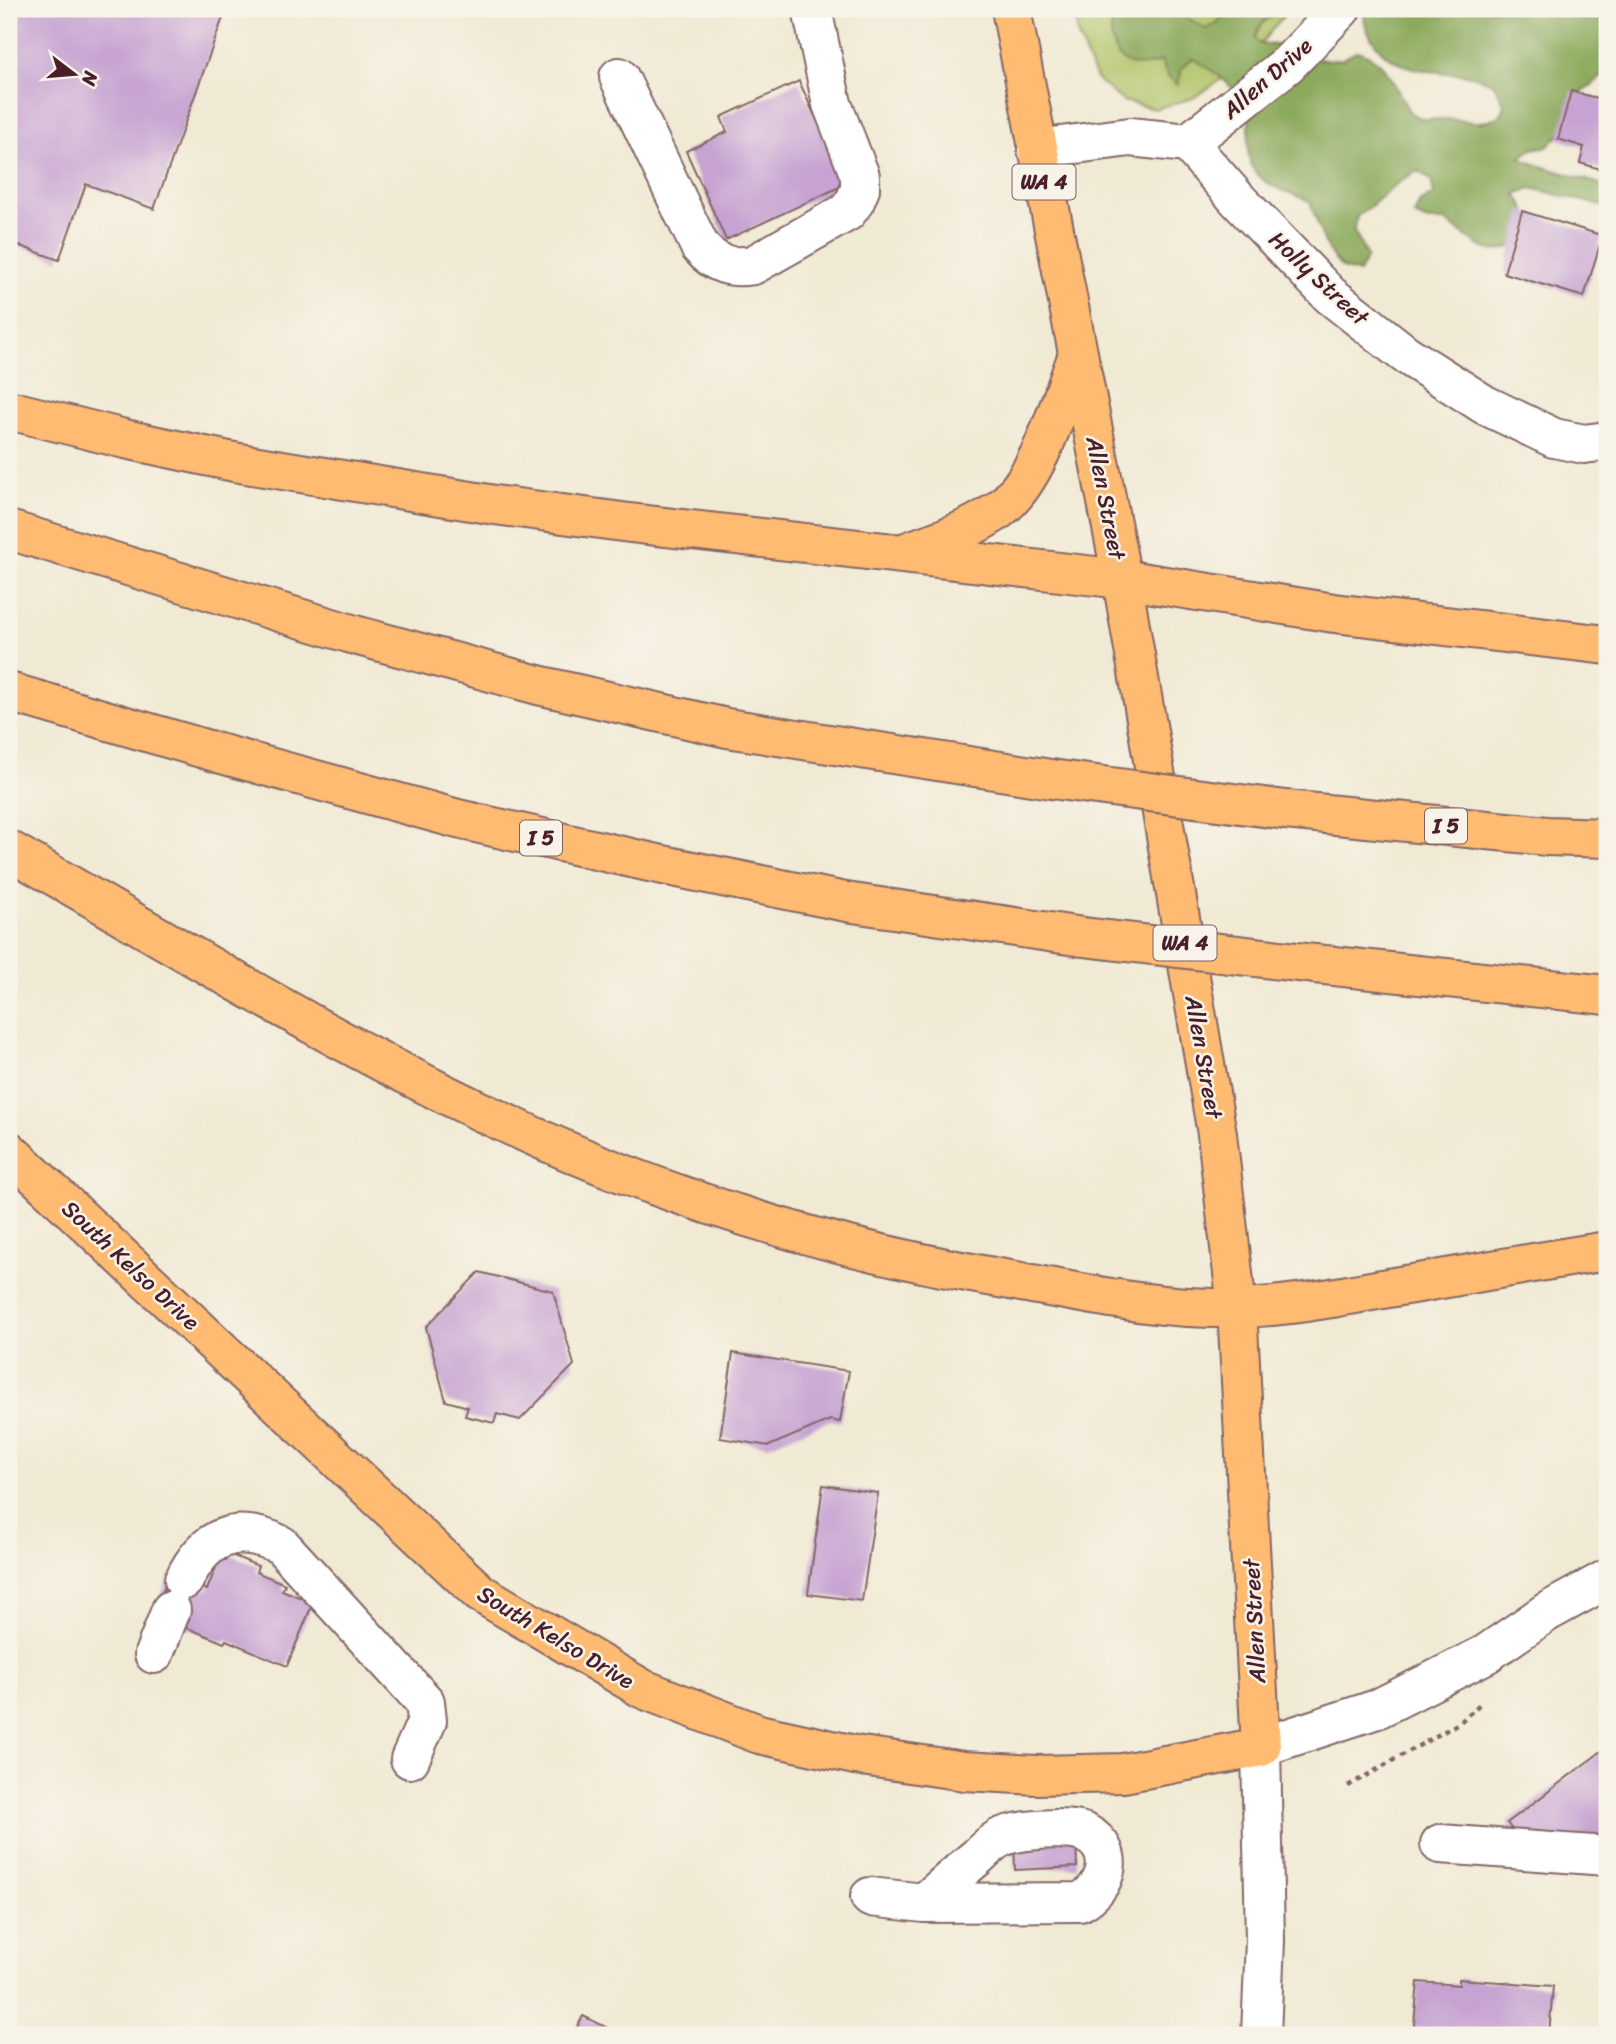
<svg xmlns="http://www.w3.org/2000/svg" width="1616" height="2044" font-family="Sriracha,sans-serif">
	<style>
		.green { fill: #b0c569; stroke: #7d724a; stroke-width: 2 }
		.forest { fill: #8caa5d; stroke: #6b6444; stroke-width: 2 }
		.building { fill: #c6a3d2 }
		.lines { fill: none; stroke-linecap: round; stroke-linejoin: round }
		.minor-casing { stroke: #846666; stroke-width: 42 }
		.major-casing { stroke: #846666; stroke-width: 42 }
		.highway-casing { stroke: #846666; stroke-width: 42 }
		.path { stroke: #846666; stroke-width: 4.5; stroke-dasharray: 5 5; stroke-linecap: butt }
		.minor { stroke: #fff; stroke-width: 38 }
		.major { stroke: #febb71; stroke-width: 38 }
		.highway { stroke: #febb71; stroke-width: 38 }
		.highway-bridge-casing { stroke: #846666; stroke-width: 42; stroke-linecap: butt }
		.highway-bridge { stroke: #febb71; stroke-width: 38 }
		.labels { text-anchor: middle; stroke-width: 5; stroke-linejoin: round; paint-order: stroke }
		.shield { fill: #f7f3e8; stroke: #7e5f64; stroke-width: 2 }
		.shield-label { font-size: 21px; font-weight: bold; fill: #4a1f2b }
		.street-label { font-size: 23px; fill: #4a1f2b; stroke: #f7f3e8 }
	</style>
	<rect width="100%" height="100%" fill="#f7f3e8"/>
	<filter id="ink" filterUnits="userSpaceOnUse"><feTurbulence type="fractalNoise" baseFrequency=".0143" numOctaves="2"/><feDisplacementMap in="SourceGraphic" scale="14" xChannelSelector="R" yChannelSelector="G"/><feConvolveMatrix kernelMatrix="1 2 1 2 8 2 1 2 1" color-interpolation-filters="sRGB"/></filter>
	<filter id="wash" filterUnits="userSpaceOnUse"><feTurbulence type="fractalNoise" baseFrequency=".00686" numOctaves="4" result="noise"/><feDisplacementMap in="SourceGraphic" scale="28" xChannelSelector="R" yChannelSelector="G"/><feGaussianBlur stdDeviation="1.57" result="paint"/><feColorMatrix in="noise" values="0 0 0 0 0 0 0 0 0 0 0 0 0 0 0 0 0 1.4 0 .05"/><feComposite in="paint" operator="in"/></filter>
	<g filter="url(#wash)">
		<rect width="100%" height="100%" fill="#f0e9d3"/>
		<polygon class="green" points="1074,9 1289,9 1243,65 1193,98 1155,109 1123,101 1096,79 1078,36"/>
		<path class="forest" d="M1115,9H1173L1206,29L1218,22L1227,9H1339C1332,11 1324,16 1317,15C1311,15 1305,12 1300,12C1279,10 1259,17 1255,39L1260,44L1277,45L1312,58L1328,60L1343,59L1356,51C1388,58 1394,87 1409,111C1422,122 1431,119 1446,119C1469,120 1477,127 1500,116L1505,106L1494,84C1456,64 1412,83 1380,49C1369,37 1363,25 1364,9H1594L1607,30V73L1582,92L1560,134L1548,146L1532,149L1520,158L1534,164L1607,186V207L1531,188L1516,194L1524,207L1529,221L1522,237L1510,247L1496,251L1481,247L1445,221H1428L1414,215L1420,202L1434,194L1431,180L1418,171C1394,181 1379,203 1357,216L1354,231L1367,257L1359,273C1355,271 1347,270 1343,268C1327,257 1316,219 1310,202C1292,192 1265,188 1254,170C1245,156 1249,142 1249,127C1249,94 1218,74 1193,58L1182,68L1178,85L1167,75L1161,61C1118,77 1104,47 1115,9Z"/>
		<g id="blocks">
			<g class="building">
				<polygon points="9,9 226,9 154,209 86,184 59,260 9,242"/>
				<polygon points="799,81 846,184 726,240 686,151 727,132 721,117"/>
				<polygon points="1571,91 1607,101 1607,171 1580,163 1584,147 1558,139"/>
				<polygon points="1522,211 1604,236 1607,226 1607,243 1601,241 1584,297 1504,273"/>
				<polygon points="479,1272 553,1291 574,1365 520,1420 497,1414 494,1423 465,1416 468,1407 446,1401 426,1327"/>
				<polygon points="733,1353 849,1371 840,1422 830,1420 769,1446 720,1438"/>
				<polygon points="823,1485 878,1493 862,1601 808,1594"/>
				<polygon points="229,1554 258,1566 256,1572 285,1584 282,1590 313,1603 287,1666 226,1640 224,1643 180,1625 157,1604 170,1575 207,1590 220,1557 226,1560"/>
				<polygon points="1607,1747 1607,1844 1522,1842 1507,1823"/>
				<polygon points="1076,1839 1077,1867 1015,1870 1014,1842"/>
				<polygon points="1459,1979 1553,1986 1549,2035 1413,2035 1418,1982 1459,1985"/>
				<polygon points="583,2016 622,2035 573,2035"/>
			</g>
		</g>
	</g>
	<g filter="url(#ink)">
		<use href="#blocks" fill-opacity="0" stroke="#846666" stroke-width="2"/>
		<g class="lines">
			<defs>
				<g id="minor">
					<path d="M619,77L700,247C715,264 730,269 753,265L847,212L855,201L860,189V176L832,104L812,9"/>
					<polyline points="1188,143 1288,64 1341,9"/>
					<polyline points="1037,149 1130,137 1188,143 1239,201 1330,295 1405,354 1485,405 1554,438 1584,444 1607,441"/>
					<path d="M184,1580C205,1536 236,1523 281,1545L425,1702L427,1721L410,1759"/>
					<polyline points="154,1654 171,1610"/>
					<polyline points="1440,1844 1607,1856"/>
					<path d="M870,1897L924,1903L1080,1902C1107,1888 1118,1851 1087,1834C1071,1825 1018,1830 1002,1837C992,1841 985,1850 977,1857C959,1872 941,1888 924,1903"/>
					<polyline points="1261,2035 1265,1940 1261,1747 1377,1709 1486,1654 1547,1612 1607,1579"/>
				</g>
				<polyline id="major" points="9,1151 480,1593 643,1689 759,1734 855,1755 964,1771 1037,1775 1123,1773 1261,1747 1237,1308 1217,1134 1122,579 1011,9"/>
				<g id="highway">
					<polyline points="9,410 125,439 234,462 495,505 630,523 1122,579 1334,613 1607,645"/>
					<polyline points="9,530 355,635 538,685 727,728 1051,779"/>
					<path d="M906,552C939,540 972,530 1000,509C1039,479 1060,401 1078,355"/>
					<polyline points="9,692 229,756 458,819 658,864 846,902 1083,937"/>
					<polyline points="1286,810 1547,836 1607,838"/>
					<path d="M9,850C172,943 333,1043 503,1122C665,1199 839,1251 1016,1281C1088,1294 1162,1310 1236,1308C1287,1307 1338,1297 1388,1288C1461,1276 1534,1262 1607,1251"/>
					<polyline points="1315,964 1607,995"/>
				</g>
			</defs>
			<use href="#minor" class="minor-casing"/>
			<use href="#major" class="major-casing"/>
			<use href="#highway" class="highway-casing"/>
			<polyline class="path" points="1348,1786 1459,1723 1481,1703"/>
			<use href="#minor" class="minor"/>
			<use href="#major" class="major"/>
			<use href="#highway" class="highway"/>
			<defs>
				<g id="highway-bridge">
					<polyline points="1051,779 1286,810"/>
					<polyline points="1083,937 1315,964"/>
				</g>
			</defs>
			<use href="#highway-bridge" class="highway-bridge-casing"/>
			<use href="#highway-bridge" class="highway-bridge"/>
		</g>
	</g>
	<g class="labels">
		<g class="shield">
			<rect x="1012.5" y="164.5" width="63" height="35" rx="5"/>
			<rect x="1425" y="808.5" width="42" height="35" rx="5"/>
			<rect x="520" y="820.5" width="42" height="35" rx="5"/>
			<rect x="1153.5" y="925.5" width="63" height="35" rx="5"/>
		</g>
		<g class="shield-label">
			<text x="1044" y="189">WA 4</text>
			<text x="1446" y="833">I 5</text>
			<text x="541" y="845">I 5</text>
			<text x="1185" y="950">WA 4</text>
		</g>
		<g class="street-label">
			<text transform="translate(1267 78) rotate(-41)" y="8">Allen Drive</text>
			<text transform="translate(1319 278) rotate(43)" y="8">Holly Street</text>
			<text transform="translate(1106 498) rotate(79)" y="8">Allen Street</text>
			<text transform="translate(1204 1057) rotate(80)" y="8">Allen Street</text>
			<text transform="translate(131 1265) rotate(43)" y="8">South Kelso Drive</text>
			<text transform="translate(1254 1621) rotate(-93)" y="8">Allen Street</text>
			<text transform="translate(556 1637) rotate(31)" y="8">South Kelso Drive</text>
		</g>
	</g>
	<rect width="1616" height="2044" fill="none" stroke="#f7f3e8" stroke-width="35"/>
	<g transform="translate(74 74) rotate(106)" stroke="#f7f3e8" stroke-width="5" paint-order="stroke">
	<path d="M0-5L12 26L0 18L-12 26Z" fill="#4a1f2b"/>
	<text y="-10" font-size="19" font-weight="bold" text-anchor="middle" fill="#4a1f2b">N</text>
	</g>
</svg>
